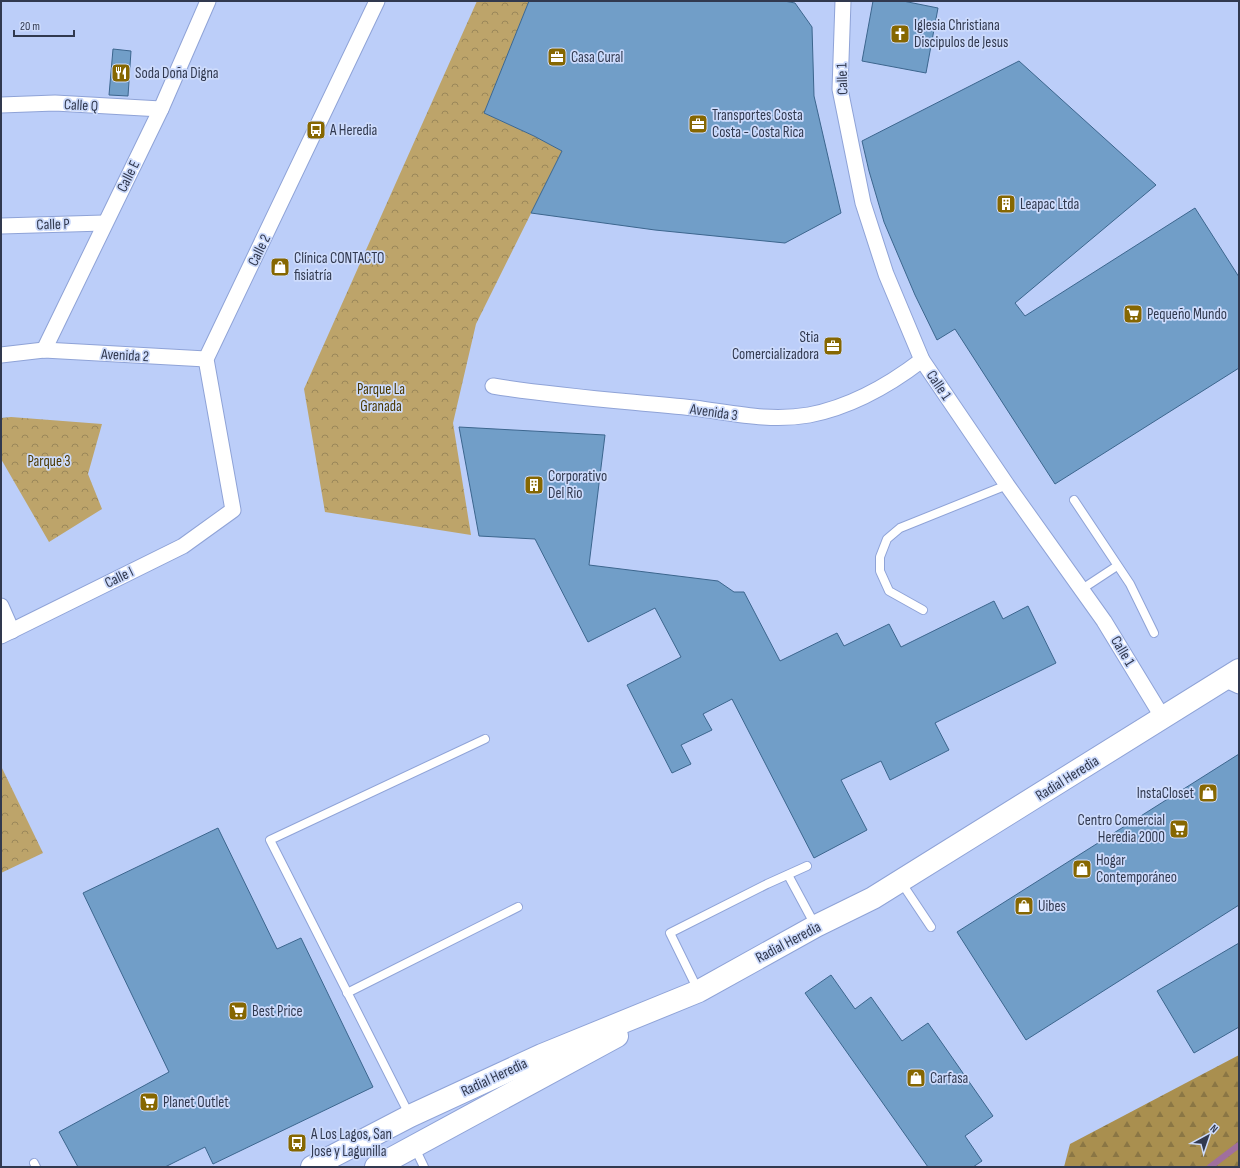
<svg xmlns="http://www.w3.org/2000/svg" width="1240" height="1168" font-family="'Sofia Sans Condensed',sans-serif">
	<style>
		.forest { fill: url(#forest-firs) }
		.park { fill: url(#park-crowns) }
		.lines { fill: none; stroke-linecap: round; stroke-linejoin: round }
		.stream { stroke: #a06f9e; stroke-width: 6 }
		.building { fill: #719ec8; stroke: #3c668e }
		.lane-casing { stroke: #8fa3d7; stroke-width: 10 }
		.street-casing { stroke: #8fa3d7; stroke-width: 17 }
		.primary-casing { stroke: #8fa3d7; stroke-width: 24 }
		.lane { stroke: #fff; stroke-width: 8 }
		.street { stroke: #fff; stroke-width: 15 }
		.primary { stroke: #fff; stroke-width: 22 }
		.labels { text-anchor: middle; stroke-width: 3.5; stroke-linejoin: round; paint-order: stroke }
		.poi-label { font-size: 15px; fill: #31394f; stroke: #cddbfc; text-anchor: start }
		.street-label { font-size: 15px; fill: #31394f; stroke: #cddbfc }
		.park-label { font-size: 15px; fill: #4b3901; stroke: #cddbfc }
	</style>
	<defs>
		<pattern id="forest-firs" width="22" height="20" patternUnits="userSpaceOnUse"><rect width="22" height="20" fill="#a98f4f"/><path d="M5 1l3.5 6h-7zM16 11l3.5 6h-7z" fill="#8a7644"/></pattern>
		<pattern id="park-crowns" width="20" height="18" patternUnits="userSpaceOnUse"><rect width="20" height="18" fill="#bda46a"/><path d="M2 6a3 3 0 1 1 6 0M12 15a3 3 0 1 1 6 0" fill="none" stroke="#9a875a"/></pattern>
	</defs>
	<rect width="100%" height="100%" fill="#bccef9"/>
	<polygon class="forest" points="1239,1055 1239,1167 1064,1167 1070,1144"/>
	<g class="park">
		<polygon points="477,1 529,1 484,113 534,136 562,151 476,324 453,423 471,535 325,512 304,389"/>
		<polygon points="11,417 102,424 88,474 102,509 49,542 1,459 1,418"/>
		<polygon points="1,766 43,853 1,873"/>
	</g>
	<g class="lines">
		<polyline class="stream" points="1210,1167 1239,1145"/>
	</g>
	<g class="building">
		<polygon points="529,1 784,1 795,3 812,27 814,96 841,213 785,243 655,230 531,213 562,151 534,136 484,113"/>
		<polygon points="873,1 903,1 938,8 926,73 862,61"/>
		<polygon points="113,49 131,51 128,96 109,95"/>
		<polygon points="1019,61 1156,185 1015,303 1025,316 1195,208 1239,277 1239,368 1055,484 955,329 937,340 915,295 884,222 869,171 862,141"/>
		<polygon points="459,427 605,435 589,565 718,581 734,592 744,592 780,661 837,633 844,646 889,624 901,647 994,601 1003,619 1028,606 1056,663 935,723 949,750 890,780 881,761 841,780 867,830 814,858 732,699 703,714 712,730 681,745 691,764 672,773 627,685 681,657 655,608 588,642 535,539 479,536"/>
		<polygon points="1239,754 1239,905 1026,1040 957,932"/>
		<polygon points="218,828 277,949 301,938 373,1087 213,1164 205,1147 165,1167 78,1167 59,1132 169,1072 83,893"/>
		<polygon points="1239,943 1239,1027 1194,1053 1157,991"/>
		<polygon points="831,975 855,1009 871,997 902,1041 928,1023 993,1116 965,1136 982,1161 973,1167 928,1167 805,993"/>
	</g>
	<g class="lines">
		<defs>
			<g id="lane">
				<polyline points="1074,500 1130,584 1154,633"/>
				<polyline points="1082,589 1117,566"/>
				<polyline points="923,610 889,591 880,571 880,557 887,539 900,528 1007,485"/>
				<polyline points="788,875 815,925"/>
				<polyline points="901,882 931,927"/>
				<polyline points="698,990 670,933 767,884 807,866"/>
				<polyline points="347,993 518,907"/>
				<polyline points="409,1114 270,840 485,739"/>
				<polyline points="414,1146 424,1167"/>
				<polyline points="34,1163 36,1167"/>
			</g>
			<g id="street">
				<polyline points="843,1 840,89 863,203 886,274 922,360 1007,485 1104,621 1163,718"/>
				<polyline points="1,105 55,103 161,109"/>
				<polyline points="1,226 104,223"/>
				<polyline points="44,350 161,109 208,1"/>
				<polyline points="1,355 44,350 206,359"/>
				<path d="M493,386C560,397 627,401 694,408C733,413 769,422 809,415C851,407 888,386 922,360"/>
				<polyline points="1,606 12,631"/>
				<polyline points="1,636 183,546 233,510 206,359 377,1"/>
				<polyline points="1224,679 1239,686"/>
			</g>
			<g id="primary">
				<polyline points="312,1167 410,1116 542,1055 699,991 816,926 873,898 1239,670"/>
				<polyline points="376,1167 617,1036"/>
			</g>
		</defs>
		<use href="#lane" class="lane-casing"/>
		<use href="#street" class="street-casing"/>
		<use href="#primary" class="primary-casing"/>
		<use href="#lane" class="lane"/>
		<use href="#street" class="street"/>
		<use href="#primary" class="primary"/>
	</g>
	<defs>
		<symbol id="church-square" viewBox="-11 -11 22 22"><rect x="-9" y="-9" width="18" height="18" rx="4" fill="#866701" stroke="#cddbfc"/><path d="M-1.2-6h2.4v3.5h3.3v2.4h-3.3V6h-2.4V-.1h-3.3v-2.4h3.3Z" fill="#fff"/></symbol>
		<symbol id="office-square" viewBox="-11 -11 22 22"><rect x="-9" y="-9" width="18" height="18" rx="4" fill="#866701" stroke="#cddbfc"/><path d="M-6-3h4V-5.5h4V-3h4V5H-6ZM-1-4.5V-3h2v-1.5ZM-6 0V1H6V0Z" fill="#fff"/></symbol>
		<symbol id="restaurant-square" viewBox="-11 -11 22 22"><rect x="-9" y="-9" width="18" height="18" rx="4" fill="#866701" stroke="#cddbfc"/><path d="M-5-6h1v4h1v-4h1v4h1v-4h1v5L-1.5 .5V6h-2V.5L-5-1ZM5-6V6H3V1.5H1.5Q1.5-4 5-6Z" fill="#fff"/></symbol>
		<symbol id="bus-square" viewBox="-11 -11 22 22"><rect x="-9" y="-9" width="18" height="18" rx="4" fill="#866701" stroke="#cddbfc"/><path d="M-5-6H5V4H4V6H2V4H-2V6H-4V4H-5ZM-3.5-4V0h7V-4ZM-3.5 1.2v1.5H-2V1.2ZM2 1.2v1.5H3.5V1.2Z" fill="#fff"/></symbol>
		<symbol id="building-square" viewBox="-11 -11 22 22"><rect x="-9" y="-9" width="18" height="18" rx="4" fill="#866701" stroke="#cddbfc"/><path d="M-4-6H4V6H1V3H-1V6H-4ZM-2.5-4.3h1.7v1.8h-1.7ZM.8-4.3h1.7v1.8H.8ZM-2.5-1h1.7V.8h-1.7ZM.8-1h1.7V.8H.8Z" fill="#fff"/></symbol>
		<symbol id="shop-square" viewBox="-11 -11 22 22"><rect x="-9" y="-9" width="18" height="18" rx="4" fill="#866701" stroke="#cddbfc"/><path d="M-5-2.5h2.3a2.7 3.5 0 0 1 5.4 0H5L5.5 6h-11ZM-1.5-2.5h3a1.5 2.3 0 0 0-3 0Z" fill="#fff"/></symbol>
		<symbol id="supermarket-square" viewBox="-11 -11 22 22"><rect x="-9" y="-9" width="18" height="18" rx="4" fill="#866701" stroke="#cddbfc"/><path d="M-6-5.5h2.5l.6 2H6L4.5 2H-2.5L-4.4-4H-6ZM-1.5 3.2a1.3 1.3 0 1 0 .1 0ZM3 3.2a1.3 1.3 0 1 0 .1 0Z" fill="#fff"/></symbol>
	</defs>
	<g fill-rule="evenodd">
		<use href="#church-square" x="889" y="23" width="22" height="22"/>
		<use href="#office-square" x="546" y="46" width="22" height="22"/>
		<use href="#restaurant-square" x="110" y="62" width="22" height="22"/>
		<use href="#office-square" x="687" y="113" width="22" height="22"/>
		<use href="#bus-square" x="305" y="119" width="22" height="22"/>
		<use href="#building-square" x="995" y="193" width="22" height="22"/>
		<use href="#shop-square" x="269" y="256" width="22" height="22"/>
		<use href="#supermarket-square" x="1122" y="303" width="22" height="22"/>
		<use href="#office-square" x="822" y="335" width="22" height="22"/>
		<use href="#building-square" x="523" y="474" width="22" height="22"/>
		<use href="#shop-square" x="1197" y="782" width="22" height="22"/>
		<use href="#supermarket-square" x="1168" y="818" width="22" height="22"/>
		<use href="#shop-square" x="1071" y="858" width="22" height="22"/>
		<use href="#shop-square" x="1013" y="895" width="22" height="22"/>
		<use href="#supermarket-square" x="227" y="1000" width="22" height="22"/>
		<use href="#shop-square" x="905" y="1067" width="22" height="22"/>
		<use href="#supermarket-square" x="138" y="1091" width="22" height="22"/>
		<use href="#bus-square" x="286" y="1132" width="22" height="22"/>
	</g>
	<g class="labels">
		<g class="poi-label">
			<text x="914" y="30">Iglesia Christiana<tspan x="914" dy="17">Discipulos de Jesus</tspan></text>
			<text x="571" y="62">Casa Cural</text>
			<text x="135" y="78">Soda Doña Digna</text>
			<text x="712" y="120">Transportes Costa<tspan x="712" dy="17">Costa - Costa Rica</tspan></text>
			<text x="330" y="135">A Heredia</text>
			<text x="1020" y="209">Leapac Ltda</text>
			<text x="294" y="263">Clínica CONTACTO<tspan x="294" dy="17">fisiatría</tspan></text>
			<text x="1147" y="319">Pequeño Mundo</text>
			<text x="819" y="342" text-anchor="end">Stia<tspan x="819" dy="17">Comercializadora</tspan></text>
			<text x="548" y="481">Corporativo<tspan x="548" dy="17">Del Rio</tspan></text>
			<text x="1194" y="798" text-anchor="end">InstaCloset</text>
			<text x="1165" y="825" text-anchor="end">Centro Comercial<tspan x="1165" dy="17">Heredia 2000</tspan></text>
			<text x="1096" y="865">Hogar<tspan x="1096" dy="17">Contemporáneo</tspan></text>
			<text x="1038" y="911">Uibes</text>
			<text x="252" y="1016">Best Price</text>
			<text x="930" y="1083">Carfasa</text>
			<text x="163" y="1107">Planet Outlet</text>
			<text x="311" y="1139">A Los Lagos, San<tspan x="311" dy="17">Jose y Lagunilla</tspan></text>
		</g>
		<g class="street-label">
			<text transform="translate(842 79) rotate(-92)" y="5">Calle 1</text>
			<text transform="translate(81 105) rotate(3)" y="5">Calle Q</text>
			<text transform="translate(128 176) rotate(-64)" y="5">Calle E</text>
			<text transform="translate(53 224) rotate(-2)" y="5">Calle P</text>
			<text transform="translate(259 250) rotate(-64)" y="5">Calle 2</text>
			<text transform="translate(125 355) rotate(3)" y="5">Avenida 2</text>
			<text transform="translate(939 385) rotate(56)" y="5">Calle 1</text>
			<text transform="translate(714 412) rotate(8)" y="5">Avenida 3</text>
			<text transform="translate(119 577) rotate(-26)" y="5">Calle I</text>
			<text transform="translate(1123 651) rotate(59)" y="5">Calle 1</text>
			<text transform="translate(1067 778) rotate(-32)" y="5">Radial Heredia</text>
			<text transform="translate(788 942) rotate(-28)" y="5">Radial Heredia</text>
			<text transform="translate(494 1077) rotate(-25)" y="5">Radial Heredia</text>
		</g>
		<g class="park-label">
			<text x="381" y="394">Parque La<tspan x="381" dy="17">Granada</tspan></text>
			<text x="49" y="466">Parque 3</text>
		</g>
	</g>
	<rect width="1240" height="1168" fill="none" stroke="#31394f" stroke-width="4"/>
	<g transform="translate(1208 1136) rotate(40)" stroke="#cddbfc" stroke-width="3" paint-order="stroke">
	<path d="M0-3L7 15L0 10L-7 15Z" fill="#31394f"/>
	<text y="-6" font-size="11" font-weight="bold" text-anchor="middle" fill="#31394f">N</text>
	</g>
	<path d="M14 30v6h60v-6" fill="none" stroke="#31394f" stroke-width="2"/>
	<text x="20" y="30" font-size="12" fill="#31394f" stroke="#cddbfc" stroke-width="3" paint-order="stroke">20 m</text>
</svg>
